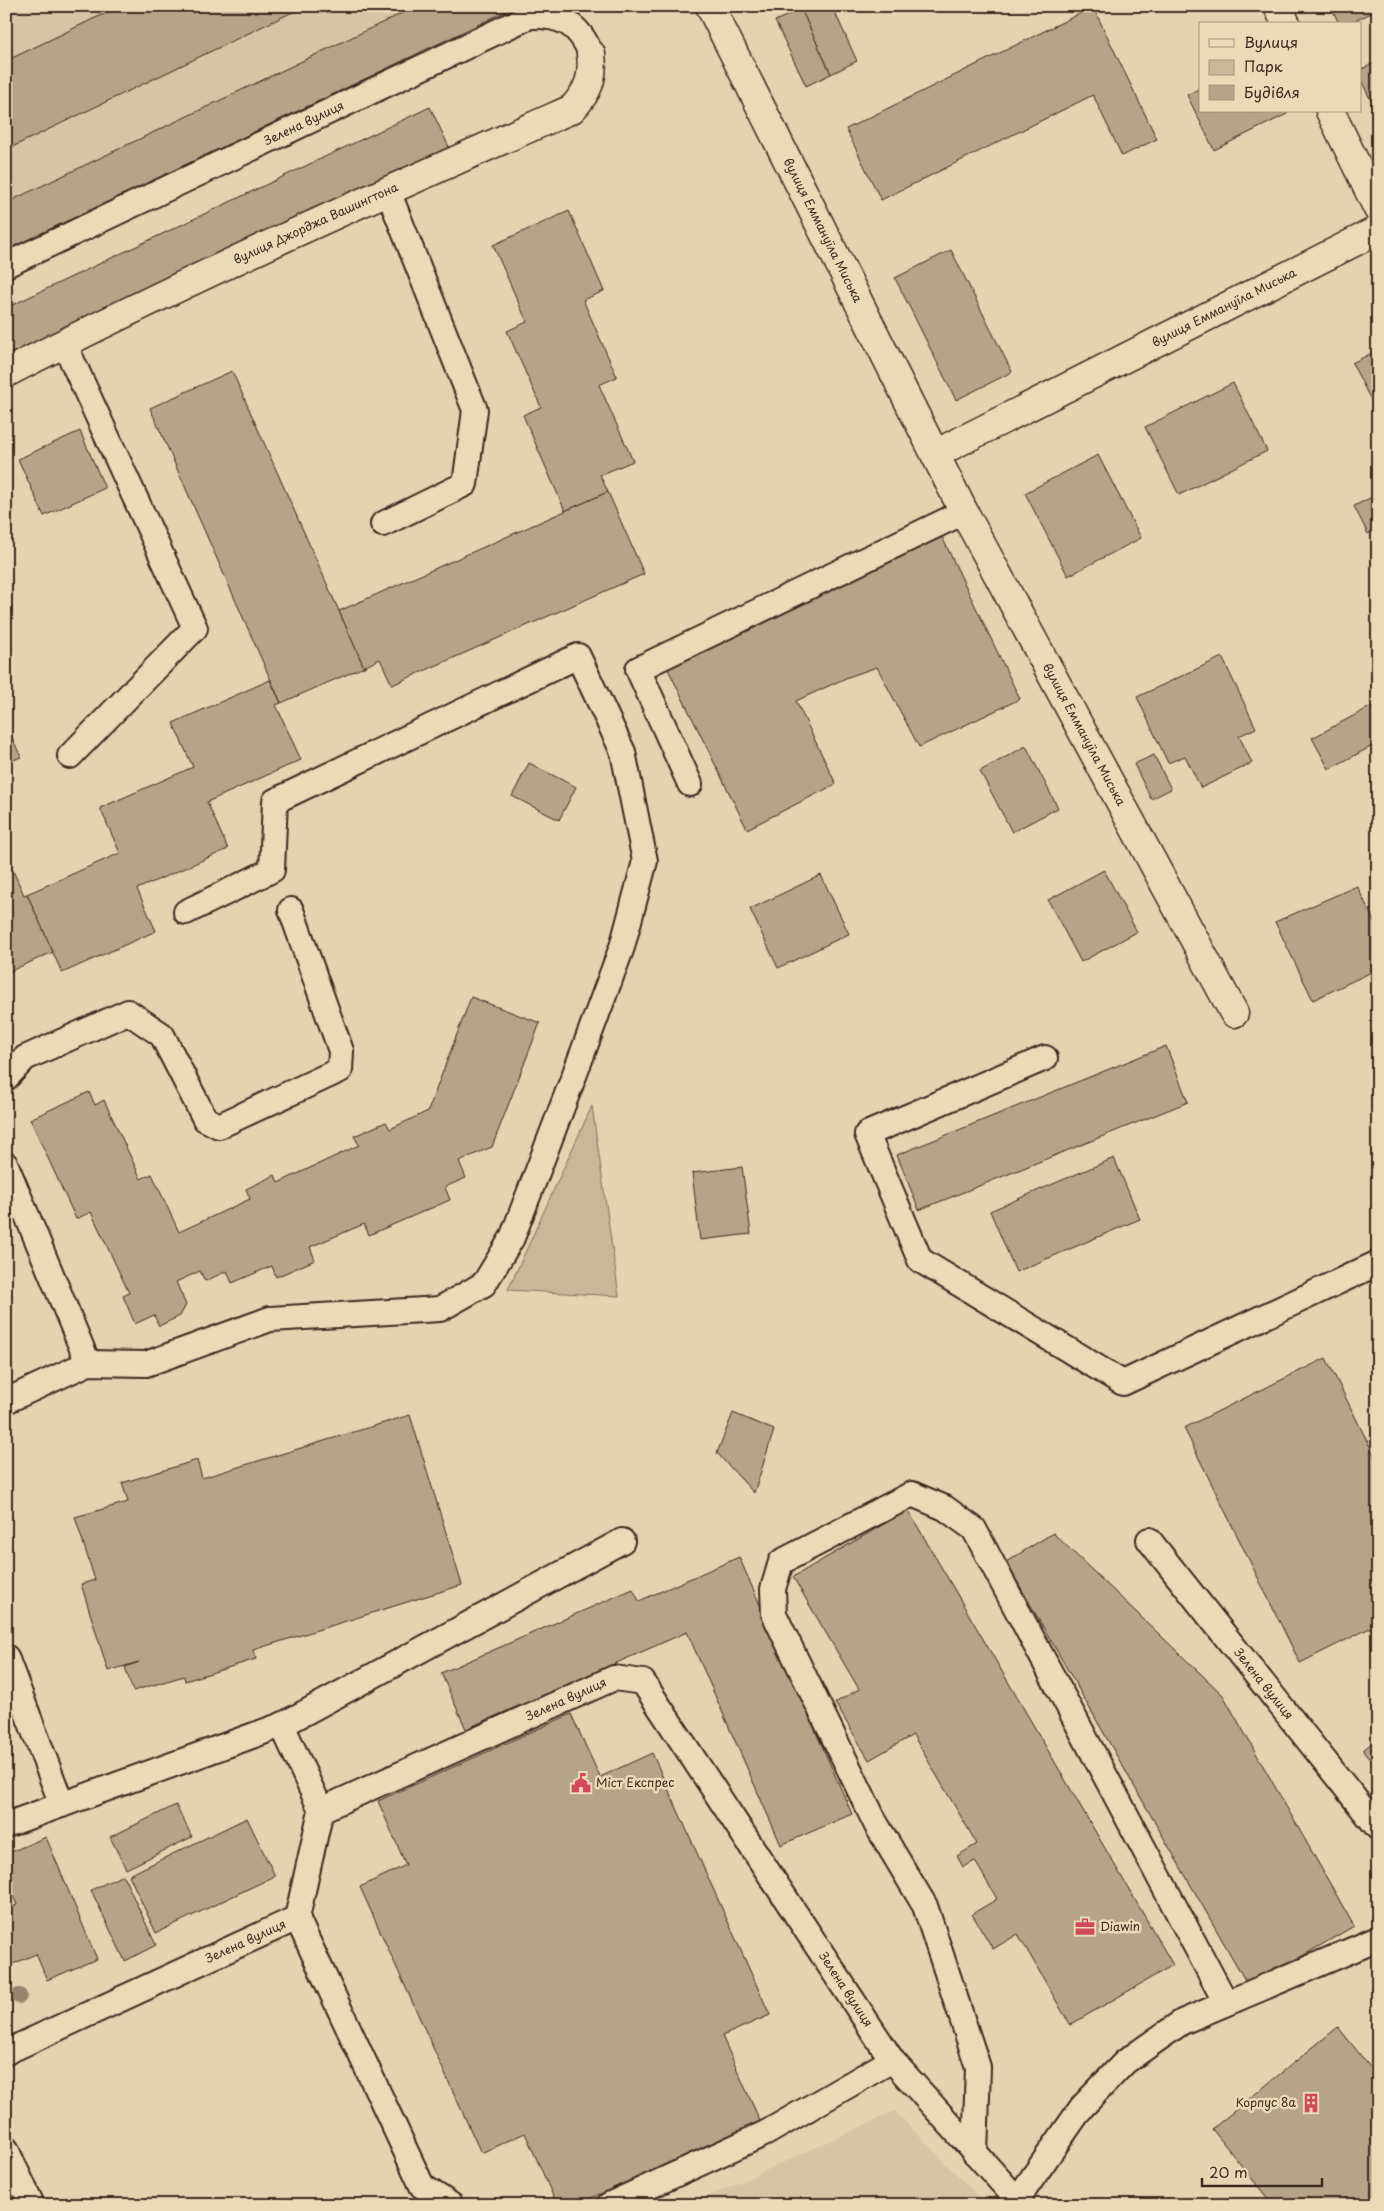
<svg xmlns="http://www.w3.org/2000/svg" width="1384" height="2211" font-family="'Playpen Sans',sans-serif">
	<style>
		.built { fill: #d6c5a4 }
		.green { fill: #c8b798; stroke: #82705b }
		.building { fill: #b5a487; stroke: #3b2a1e }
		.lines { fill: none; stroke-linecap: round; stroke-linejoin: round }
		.service-casing { stroke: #3b2a1e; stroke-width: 28 }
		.minor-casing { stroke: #3b2a1e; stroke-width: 31 }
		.service { stroke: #ebdab7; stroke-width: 24 }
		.minor { stroke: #ebdab7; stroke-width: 28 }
		.tree { fill: #96856d }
		.labels { text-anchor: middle; stroke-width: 5; stroke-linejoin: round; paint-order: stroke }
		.street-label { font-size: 12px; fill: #3b2a1e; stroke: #ebdab7 }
		.poi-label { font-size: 12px; fill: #3b2a1e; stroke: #ebdab7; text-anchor: start }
	</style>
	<rect width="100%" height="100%" fill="#e4d3b1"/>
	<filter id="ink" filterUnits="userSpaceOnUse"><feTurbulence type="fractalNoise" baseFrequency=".02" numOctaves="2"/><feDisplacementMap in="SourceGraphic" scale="10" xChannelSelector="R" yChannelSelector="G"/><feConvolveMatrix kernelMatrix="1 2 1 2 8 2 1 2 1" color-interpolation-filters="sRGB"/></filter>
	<g filter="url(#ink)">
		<g class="built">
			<polygon points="6,6 517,6 6,251"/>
			<polygon points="895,2111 986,2205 690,2205"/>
		</g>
		<polygon class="green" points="592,1106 619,1296 508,1290"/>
		<g class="building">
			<polygon points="120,6 305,6 6,150 6,61"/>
			<polygon points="417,6 517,6 6,251 6,203"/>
			<polygon points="807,6 832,6 857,61 831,74 801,9"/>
			<polygon points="1331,6 1378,6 1378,10 1348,24 1339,24"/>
			<polygon points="1093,7 1157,139 1122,156 1093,95 881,200 846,129"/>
			<polygon points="801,9 831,74 806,86 775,21"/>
			<polygon points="1378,61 1378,115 1360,78 1360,70"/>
			<polygon points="1200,88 1200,111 1286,111 1287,114 1214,150 1187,95"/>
			<polygon points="430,107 449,147 6,357 6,308"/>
			<polygon points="569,211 604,291 583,300 617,377 599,385 633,461 600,475 608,492 565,511 523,415 541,407 507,331 527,322 493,245"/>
			<polygon points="951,250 1012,372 956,400 895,278"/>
			<polygon points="1378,350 1378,407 1375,408 1352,363"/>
			<polygon points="232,371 364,667 281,703 150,408"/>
			<polygon points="1233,383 1267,451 1179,495 1145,427"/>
			<polygon points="80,431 105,488 44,516 18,459"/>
			<polygon points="1098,455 1141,538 1068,576 1025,493"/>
			<polygon points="608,492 644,574 392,685 380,659 364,667 339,611"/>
			<polygon points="1378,494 1378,531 1377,529 1368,534 1354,506"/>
			<polygon points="942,537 1020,699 919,747 877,667 848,677 796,701 836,784 747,829 667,667"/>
			<polygon points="1222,657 1256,728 1239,736 1252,763 1201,788 1185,756 1168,763 1137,697"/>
			<polygon points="270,680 281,703 276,705 301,760 207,802 228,849 137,889 156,931 62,973 27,894 120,853 100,808 193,767 173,723"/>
			<polygon points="1372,706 1378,718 1378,743 1329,769 1312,738"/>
			<polygon points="6,725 21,757 6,763"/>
			<polygon points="1026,746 1058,808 1012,832 980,771"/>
			<polygon points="1154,755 1171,789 1151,799 1134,764"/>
			<polygon points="529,763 576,787 559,820 512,796"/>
			<polygon points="6,855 24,895 27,894 53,952 6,973"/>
			<polygon points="1104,870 1137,932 1081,962 1048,900"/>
			<polygon points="821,875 849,934 778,968 750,909"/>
			<polygon points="1357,886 1378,929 1378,969 1313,1000 1275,922"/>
			<polygon points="471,997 540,1023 492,1147 459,1161 466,1178 445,1187 450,1200 369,1235 364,1224 310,1247 315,1260 276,1277 272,1266 232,1283 227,1271 205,1281 200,1271 176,1282 186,1305 180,1316 159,1326 154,1315 135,1324 123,1296 129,1293 91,1212 76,1219 30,1119 89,1092 95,1105 104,1100 141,1179 152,1174 179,1232 250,1199 246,1189 275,1175 278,1183 359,1145 354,1136 386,1122 390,1129 428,1111"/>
			<polygon points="1166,1046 1188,1102 919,1210 897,1155"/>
			<polygon points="1114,1158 1140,1219 1016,1272 990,1211"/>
			<polygon points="742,1167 751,1234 700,1240 692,1173"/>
			<polygon points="1326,1358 1378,1463 1378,1624 1300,1663 1184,1428"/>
			<polygon points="733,1413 774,1430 754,1493 717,1453"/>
			<polygon points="410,1415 462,1585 253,1650 256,1659 185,1681 184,1676 133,1691 125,1667 139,1662 108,1671 81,1584 95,1580 75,1517 128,1502 122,1483 197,1460 202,1478"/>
			<polygon points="908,1510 1173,1965 1070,2025 1018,1934 993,1949 972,1914 997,1899 975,1861 963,1867 957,1856 977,1844 913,1735 869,1760 835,1703 859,1689 793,1577"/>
			<polygon points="1053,1533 1223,1695 1354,1926 1249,1987 1006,1562"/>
			<polygon points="739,1557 852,1814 781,1845 687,1632 466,1729 441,1673 633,1589 639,1601"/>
			<polygon points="571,1714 600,1777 652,1753 770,2015 722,2036 760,2121 576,2205 557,2205 525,2133 481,2153 360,1887 406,1865 378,1801"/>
			<polygon points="1378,1738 1378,1769 1363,1750"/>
			<polygon points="176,1805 192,1837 126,1869 110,1837"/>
			<polygon points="247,1818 275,1876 156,1933 129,1875"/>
			<polygon points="46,1837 97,1959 47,1980 36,1954 6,1967 6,1909 17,1905 6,1880 6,1854"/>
			<polygon points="123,1875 156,1945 125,1961 91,1890"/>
			<polygon points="1338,2027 1378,2077 1378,2205 1273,2205 1212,2129"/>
		</g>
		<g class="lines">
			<defs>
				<g id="service">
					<path id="s1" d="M6,265L530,16C562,15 579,24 591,54"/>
					<polyline points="64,343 195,628 70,756"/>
					<polyline points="383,524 465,484 475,410 388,191"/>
					<polyline points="690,784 638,669 964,512"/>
					<polyline points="1045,1058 867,1134 920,1260 1123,1383 1378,1263"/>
					<polyline points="6,1078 25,1058 128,1012 162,1035 205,1119 219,1126 340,1070 341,1051 291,910"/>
					<polyline points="6,1165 88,1363"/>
					<polyline points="6,1401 88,1363 146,1364 270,1319 440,1309 484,1284 512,1238 574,1076 622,947 645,861 623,752 578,656 275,801 272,870 186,912"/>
					<path id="s2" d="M1149,1540L1378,1828"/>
					<polyline points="6,1657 62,1805"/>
					<polyline points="282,1725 321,1810"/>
					<polyline points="6,1825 282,1725 622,1541"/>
					<polyline points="297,1918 422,2186 451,2205"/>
					<path id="s3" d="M6,2052L297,1918L321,1810L614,1678L643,1682L892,2060L1022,2205"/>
					<polyline points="6,2149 32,2205"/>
					<polyline points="975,2153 978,2067 925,1906 876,1824 774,1614 773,1589 781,1562 912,1494 945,1508 974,1529 1226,2003"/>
					<polyline points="1017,2200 1082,2107 1125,2062 1182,2022 1378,1939"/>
					<polyline points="609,2205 766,2133 892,2060"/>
				</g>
				<g id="minor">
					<path id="s4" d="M710,6L964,512L1234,1013"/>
					<polyline points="1278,6 1286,24"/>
					<polyline points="1330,111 1378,209"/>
					<path id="s5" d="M6,373C191,277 382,193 572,109C588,92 594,78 591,54"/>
					<path id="s6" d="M935,454L1378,230"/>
				</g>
			</defs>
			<use href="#service" class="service-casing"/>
			<use href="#minor" class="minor-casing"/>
			<use href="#service" class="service"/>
			<use href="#minor" class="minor"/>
		</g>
		<circle class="tree" cx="19" cy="1996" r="8"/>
	</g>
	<defs>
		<symbol id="civic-bare" viewBox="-9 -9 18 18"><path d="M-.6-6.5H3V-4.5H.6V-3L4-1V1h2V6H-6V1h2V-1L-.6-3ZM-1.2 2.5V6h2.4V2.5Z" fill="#d1495b" stroke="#ebdab7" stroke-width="2.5" paint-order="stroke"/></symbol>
		<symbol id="office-bare" viewBox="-9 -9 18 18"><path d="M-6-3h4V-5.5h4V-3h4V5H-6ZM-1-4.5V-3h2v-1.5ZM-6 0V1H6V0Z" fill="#d1495b" stroke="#ebdab7" stroke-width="2.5" paint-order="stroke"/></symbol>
		<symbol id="building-bare" viewBox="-9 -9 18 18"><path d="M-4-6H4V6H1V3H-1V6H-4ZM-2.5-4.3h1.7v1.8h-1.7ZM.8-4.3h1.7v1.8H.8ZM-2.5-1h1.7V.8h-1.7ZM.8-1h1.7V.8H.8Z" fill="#d1495b" stroke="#ebdab7" stroke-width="2.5" paint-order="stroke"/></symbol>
	</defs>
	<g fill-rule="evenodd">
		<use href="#civic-bare" x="567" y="1769" width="28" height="28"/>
		<use href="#office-bare" x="1071" y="1913" width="28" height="28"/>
		<use href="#building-bare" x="1297" y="2089" width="28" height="28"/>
	</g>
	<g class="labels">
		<g class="street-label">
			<text dy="4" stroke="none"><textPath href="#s1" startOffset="330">Зелена вулиця</textPath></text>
			<text dy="4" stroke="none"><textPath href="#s5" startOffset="344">вулиця Джорджа Вашингтона</textPath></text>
			<text dy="4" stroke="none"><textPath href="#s4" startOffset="251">вулиця Еммануїла Миська</textPath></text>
			<text dy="4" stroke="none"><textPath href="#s6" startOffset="324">вулиця Еммануїла Миська</textPath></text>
			<text dy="4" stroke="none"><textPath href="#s4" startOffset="819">вулиця Еммануїла Миська</textPath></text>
			<text dy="4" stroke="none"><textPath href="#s2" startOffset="184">Зелена вулиця</textPath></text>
			<text dy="4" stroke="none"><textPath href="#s3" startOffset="700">Зелена вулиця</textPath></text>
			<text dy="4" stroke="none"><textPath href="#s3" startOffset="264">Зелена вулиця</textPath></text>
			<text dy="4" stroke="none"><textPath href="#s3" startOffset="1150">Зелена вулиця</textPath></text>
		</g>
		<g class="poi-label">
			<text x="596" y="1787">Міст Експрес</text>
			<text x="1100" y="1931">Diawin</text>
			<text x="1296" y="2107" text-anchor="end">Корпус 8а</text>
		</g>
	</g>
	<rect width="1384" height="2211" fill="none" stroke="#ebdab7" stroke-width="25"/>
	<rect x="12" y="12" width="1359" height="2186" fill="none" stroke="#3b2a1e" stroke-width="2" filter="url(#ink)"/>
	<rect x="1199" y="22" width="162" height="90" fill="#ebdab7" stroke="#a5947a"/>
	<rect x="1209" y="39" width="25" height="8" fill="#ebdab7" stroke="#a5947a"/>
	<text x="1244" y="48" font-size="15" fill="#3b2a1e">Вулиця</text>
	<rect x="1209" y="60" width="25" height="15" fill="#c8b798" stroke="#a5947a"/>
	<text x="1244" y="72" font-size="15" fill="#3b2a1e">Парк</text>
	<rect x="1209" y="85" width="25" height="15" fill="#b5a487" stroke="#a5947a"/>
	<text x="1244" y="98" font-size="15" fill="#3b2a1e">Будівля</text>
	<path d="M1202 2178v8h120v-8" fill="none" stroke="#3b2a1e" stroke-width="2.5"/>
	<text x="1209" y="2178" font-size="15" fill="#3b2a1e" stroke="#ebdab7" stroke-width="4" paint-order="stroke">20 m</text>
</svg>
